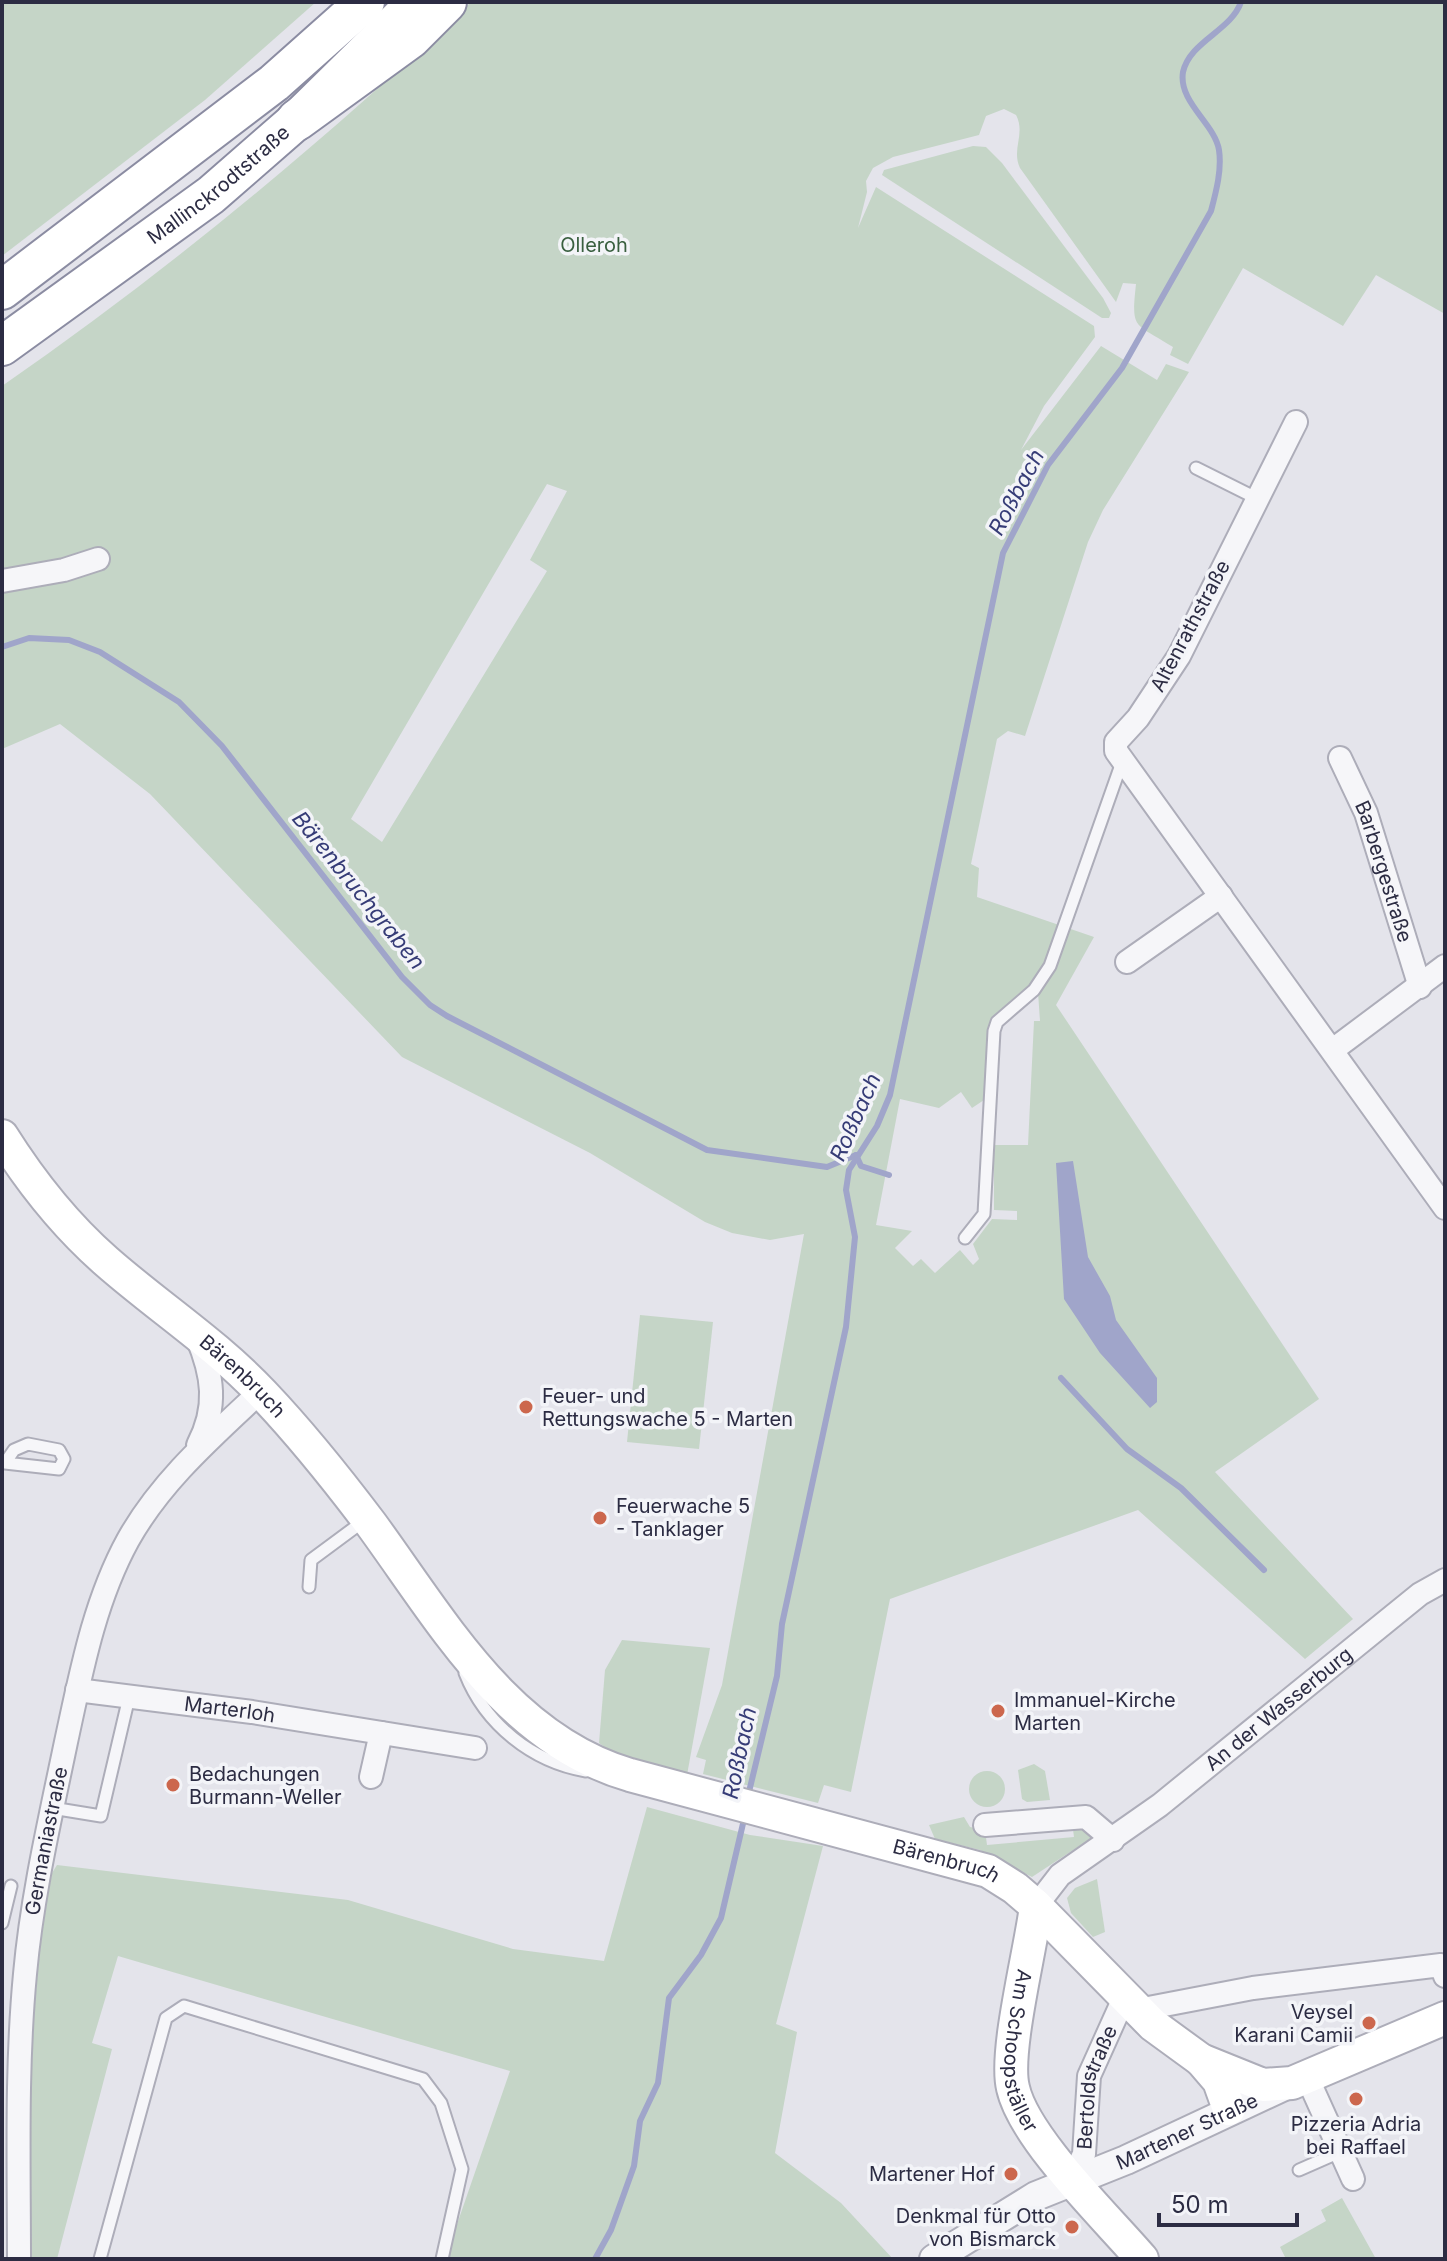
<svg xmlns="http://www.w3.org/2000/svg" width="1447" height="2261" font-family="Inter,sans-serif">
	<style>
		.green { fill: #c5d5c7; fill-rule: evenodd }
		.water { fill: #a0a5ca }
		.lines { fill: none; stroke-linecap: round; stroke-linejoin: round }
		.stream { stroke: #a0a5ca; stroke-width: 6 }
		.service-casing { stroke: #adadb9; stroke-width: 15 }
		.minor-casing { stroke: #adadb9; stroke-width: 26 }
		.tertiary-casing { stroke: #adadb9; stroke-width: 32 }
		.secondary-casing { stroke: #adadb9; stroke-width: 36 }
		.trunk-casing { stroke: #8b8ca2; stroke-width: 42 }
		.motorway-casing { stroke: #8b8ca2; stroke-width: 44 }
		.service { stroke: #f6f6f9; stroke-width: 11 }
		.minor { stroke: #f6f6f9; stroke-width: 22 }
		.tertiary { stroke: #f6f6f9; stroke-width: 28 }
		.secondary { stroke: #fff; stroke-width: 32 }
		.trunk { stroke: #fff; stroke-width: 38 }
		.motorway { stroke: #fff; stroke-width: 40 }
		.poi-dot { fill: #cc674d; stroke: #f3f4f8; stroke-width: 3 }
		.labels { text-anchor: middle; stroke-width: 7; stroke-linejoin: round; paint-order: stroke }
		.street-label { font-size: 20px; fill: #2c2c43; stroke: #f3f4f8 }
		.park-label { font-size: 20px; fill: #395f3f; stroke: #f3f4f8 }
		.poi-label { font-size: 20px; fill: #2c2c43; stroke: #f3f4f8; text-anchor: start }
		.water-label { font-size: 22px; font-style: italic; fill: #363c77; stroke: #f3f4f8 }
	</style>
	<rect width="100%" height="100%" fill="#e4e4eb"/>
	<g class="green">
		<polygon points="2,2 316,2 205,100 2,256"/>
		<path d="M471,2H1445V314L1376,275L1343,326L1243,268L1188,364L1170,355L1173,347C1134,322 1131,331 1136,284L1123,283L1116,302L1020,168C1011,149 1026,134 1016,115L1004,109L986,116L979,135L893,157L873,168L866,181L867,192L858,228L876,187L1094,326L1095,337L1044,406L1021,450L1101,346L1157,380L1166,364L1189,372L1103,510L1088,542L1025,736L1008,731L997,739L971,864L979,868L977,897L1094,937L1056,1005L1319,1399L1215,1472L1353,1619L1305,1659L1138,1510L890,1599L851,1792L824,1785L818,1803L703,1774L706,1760L696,1757L722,1685L804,1234L770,1240L732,1233L705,1222L590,1153L402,1057L150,794L60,724L2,749V386C169,270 324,142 471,2ZM547,484L567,491L530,560L547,571L382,842L351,819ZM1037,978L1040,1021H1034L1028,1145H994V1210L1017,1211V1220L992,1219L973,1244L979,1259L973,1265L960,1250L935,1273L921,1259L913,1266L895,1248L912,1231L876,1225L900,1099L939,1108L961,1092L972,1108L984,1100L989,1032L995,1017Z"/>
		<polygon points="973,146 986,147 1002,163 1103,298 1111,313 1109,318 1102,318 882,175 884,170"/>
		<polygon points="640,1315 713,1322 699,1449 627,1442"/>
		<polygon points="622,1640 710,1648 687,1775 624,1761 599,1743 605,1670"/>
		<polygon points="1034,1764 1045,1771 1050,1800 1027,1802 1022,1799 1018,1770"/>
		<circle cx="987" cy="1789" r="18"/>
		<path d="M647,1807L750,1835L823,1846L776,2024L797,2032L775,2153L841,2203L893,2259H445L510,2071L118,1956L92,2043L112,2049L57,2259H31C30,2129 27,2001 52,1873L57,1865L348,1900L513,1949L604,1961Z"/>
		<polygon points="964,1817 970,1827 985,1830 987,1845 1074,1837 1072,1822 1096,1835 1032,1877 980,1850 935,1839 929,1825"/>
		<polygon points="1097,1879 1105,1932 1093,1937 1071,1913 1067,1898 1075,1888"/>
		<polygon points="1342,2198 1376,2259 1286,2259 1280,2247 1326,2221 1321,2210"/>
	</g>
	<polygon class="water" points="1073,1161 1088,1257 1110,1296 1116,1320 1157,1378 1157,1402 1150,1408 1100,1353 1064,1299 1056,1163"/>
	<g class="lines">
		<g class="stream">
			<polyline points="2,647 29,638 69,640 100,652 179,702 222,746 402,977 430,1005 447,1016 707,1150 827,1167 856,1155"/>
			<polyline points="856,1155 861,1166 889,1175"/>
			<polyline points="1061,1378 1127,1449 1181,1488 1264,1570"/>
			<path d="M748,1796L777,1676L782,1624L846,1327L855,1237L846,1190L849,1170L877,1126L890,1095L1003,553L1048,465L1122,368L1211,211C1216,192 1222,170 1219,150C1215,124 1178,102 1183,72C1190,41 1231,31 1241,2"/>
			<polyline points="595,2259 611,2230 634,2166 640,2121 658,2083 669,1998 701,1955 721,1918 745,1815"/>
		</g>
		<defs>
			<g id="service">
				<polyline points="1196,468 1256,498"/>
				<polyline points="965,1238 984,1214 994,1031 997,1022 1034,990 1050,966 1122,762"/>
				<polygon points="28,1444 59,1450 64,1459 59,1469 5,1463 14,1450"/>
				<polyline points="309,1587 311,1560 365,1520"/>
				<path d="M465,1673C485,1724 532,1762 586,1771"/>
				<polyline points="52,1808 101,1816 129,1697"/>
				<polyline points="2,1923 11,1886"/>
				<polyline points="1299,2170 1340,2152"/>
				<polyline points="100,2259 166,2018 184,2006 423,2079 441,2103 462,2169 442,2259"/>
			</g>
			<g id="minor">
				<polyline points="1296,422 1179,656 1138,718 1116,742 1116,751 1445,1208"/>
				<polyline points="2,581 64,570 98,559"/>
				<path id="s1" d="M1340,758L1366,813L1420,987"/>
				<polyline points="1127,962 1221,896"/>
				<polyline points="1334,1049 1445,966"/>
				<path d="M197,1337C213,1375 218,1407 198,1445"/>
				<path id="s2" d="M77,1690L252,1712L475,1748"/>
				<polyline points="371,1777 381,1733"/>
				<polyline points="985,1825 1086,1817 1113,1840"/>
				<path id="s3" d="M1036,1906L1060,1875L1160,1805L1420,1594L1445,1580"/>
				<polyline points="1138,2010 1253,1988 1441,1965 1445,1976"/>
				<polyline points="1307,2077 1353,2179"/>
				<path id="s4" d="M1072,2181L1084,2154L1089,2076L1125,1996"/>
				<path id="s5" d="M19,2259C19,2164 16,2069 25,1974C32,1896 50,1819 66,1742C81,1673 94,1602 128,1540C161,1481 212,1437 261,1391"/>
			</g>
			<g id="tertiary">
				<path id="s6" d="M934,2259L1036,2196L1126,2160L1284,2086"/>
			</g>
			<g id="secondary">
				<path id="s7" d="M2,1136C31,1182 65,1225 106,1261C157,1306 216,1344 263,1394C302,1435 337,1479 371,1524C442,1621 507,1739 630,1775L988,1871L1015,1888L1036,1906L1153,2025L1201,2060L1263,2085L1292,2083L1445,2018"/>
				<path id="s8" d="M1036,1906C1031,1949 1004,2052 1013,2088C1024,2138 1107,2218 1142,2259"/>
				<polyline points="1201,2060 1219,2081 1229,2109"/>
			</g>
			<g id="trunk">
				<polyline points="2,290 274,83 365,2"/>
				<path id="s9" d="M2,346L211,195L297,120L417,2"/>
			</g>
			<polyline id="motorway" points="297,120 410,38 446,2"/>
		</defs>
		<use href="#service" class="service-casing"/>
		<use href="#minor" class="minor-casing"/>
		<use href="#tertiary" class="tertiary-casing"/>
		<use href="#secondary" class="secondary-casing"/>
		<use href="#trunk" class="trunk-casing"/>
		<use href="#motorway" class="motorway-casing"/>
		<use href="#service" class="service"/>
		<use href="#minor" class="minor"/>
		<use href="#tertiary" class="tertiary"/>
		<use href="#secondary" class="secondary"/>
		<use href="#trunk" class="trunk"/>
		<use href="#motorway" class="motorway"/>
	</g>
	<g class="poi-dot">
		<circle cx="526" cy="1407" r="8"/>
		<circle cx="600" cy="1518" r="8"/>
		<circle cx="998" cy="1711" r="8"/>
		<circle cx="173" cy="1785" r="8"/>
		<circle cx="1369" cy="2023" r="8"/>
		<circle cx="1356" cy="2099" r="8"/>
		<circle cx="1011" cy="2174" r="8"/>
		<circle cx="1072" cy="2227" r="8"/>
	</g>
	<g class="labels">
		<g class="street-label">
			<text dy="7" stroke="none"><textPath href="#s9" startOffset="270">Mallinckrodtstraße</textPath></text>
			<text transform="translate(1190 626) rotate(-62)" y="7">Altenrathstraße</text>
			<text dy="7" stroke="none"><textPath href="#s1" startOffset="122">Barbergestraße</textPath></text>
			<text dy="7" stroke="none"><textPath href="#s7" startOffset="342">Bärenbruch</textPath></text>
			<text dy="7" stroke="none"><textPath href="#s2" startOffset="154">Marterloh</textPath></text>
			<text dy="7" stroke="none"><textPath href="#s3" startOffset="314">An der Wasserburg</textPath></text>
			<text dy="7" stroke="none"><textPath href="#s5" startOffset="420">Germaniastraße</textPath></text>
			<text dy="7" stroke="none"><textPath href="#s7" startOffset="1234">Bärenbruch</textPath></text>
			<text dy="7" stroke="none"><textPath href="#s8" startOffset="148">Am Schoopställer</textPath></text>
			<text dy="7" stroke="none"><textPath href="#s4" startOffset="98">Bertoldstraße</textPath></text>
			<text dy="7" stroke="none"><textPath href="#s6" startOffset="284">Martener Straße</textPath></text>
		</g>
		<g class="park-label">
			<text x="594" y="252">Olleroh</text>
		</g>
		<g class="poi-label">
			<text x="542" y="1403">Feuer- und<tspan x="542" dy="23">Rettungswache 5 - Marten</tspan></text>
			<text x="616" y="1513">Feuerwache 5<tspan x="616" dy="23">- Tanklager</tspan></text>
			<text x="1014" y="1707">Immanuel-Kirche<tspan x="1014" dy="23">Marten</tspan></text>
			<text x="189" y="1781">Bedachungen<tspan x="189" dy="23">Burmann-Weller</tspan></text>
			<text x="1353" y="2019" text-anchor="end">Veysel<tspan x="1353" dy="23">Karani Camii</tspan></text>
			<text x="1356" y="2131" text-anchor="middle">Pizzeria Adria<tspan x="1356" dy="23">bei Raffael</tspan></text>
			<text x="995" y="2181" text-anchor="end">Martener Hof</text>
			<text x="1056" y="2223" text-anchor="end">Denkmal für Otto<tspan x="1056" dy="23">von Bismarck</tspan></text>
		</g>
		<g class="water-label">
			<text transform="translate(1016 492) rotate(-62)" y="8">Roßbach</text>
			<text transform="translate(359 890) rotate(51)" y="8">Bärenbruchgraben</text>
			<text transform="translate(855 1117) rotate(-66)" y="8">Roßbach</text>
			<text transform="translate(739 1753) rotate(-78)" y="8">Roßbach</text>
		</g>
	</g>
	<rect width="1447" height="2261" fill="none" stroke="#2c2c43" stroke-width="8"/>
	<path d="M1159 2213v12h138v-12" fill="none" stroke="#2c2c43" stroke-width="4"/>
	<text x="1171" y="2213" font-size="24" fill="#2c2c43" stroke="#f3f4f8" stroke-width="6" paint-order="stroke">50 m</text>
</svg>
